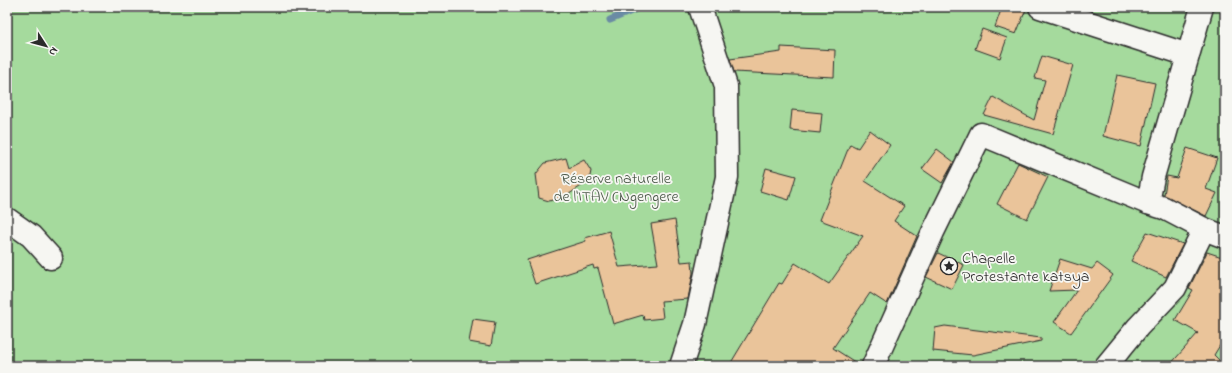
<svg xmlns="http://www.w3.org/2000/svg" width="1232" height="373" font-family="'Indie Flower',sans-serif">
	<style>
		.green { fill: #a5da9d; stroke: #688264 }
		.lines { fill: none; stroke-linecap: round; stroke-linejoin: round }
		.stream { stroke: #6b8ba4; stroke-width: 7 }
		.building { fill: #eac49a; stroke: #2b2b2b }
		.minor-casing { stroke: #2b2b2b; stroke-width: 25 }
		.minor { stroke: #f6f6f2; stroke-width: 22 }
		.labels { text-anchor: middle; stroke-width: 3.5; stroke-linejoin: round; paint-order: stroke }
		.park-label { font-size: 16px; fill: #4a5748; stroke: #f6f6f2 }
		.poi-label { font-size: 16px; fill: #2b2b2b; stroke: #f6f6f2; text-anchor: start }
	</style>
	<rect width="100%" height="100%" fill="#f4ece0"/>
	<filter id="ink" filterUnits="userSpaceOnUse"><feTurbulence type="fractalNoise" baseFrequency=".025" numOctaves="2"/><feDisplacementMap in="SourceGraphic" scale="8" xChannelSelector="R" yChannelSelector="G"/><feConvolveMatrix kernelMatrix="1 2 1 2 8 2 1 2 1" color-interpolation-filters="sRGB"/></filter>
	<g filter="url(#ink)">
		<rect class="green" x="7" y="7" width="1218" height="359"/>
		<g class="lines">
			<polyline class="stream" points="610,20 641,7"/>
		</g>
		<g class="building">
			<polygon points="1002,7 1027,7 1016,34 995,27"/>
			<polygon points="982,29 1007,38 1000,58 975,49"/>
			<polygon points="781,47 835,50 834,77 734,72 730,59 781,52"/>
			<polygon points="1042,56 1073,65 1053,134 984,115 993,97 1034,120 1045,80 1035,78"/>
			<polygon points="1117,75 1155,83 1141,146 1103,136"/>
			<polygon points="792,110 822,113 820,133 790,130"/>
			<polygon points="870,130 890,145 865,181 904,206 894,221 917,236 887,304 870,293 833,348 861,366 729,366 779,283 782,284 795,263 829,284 863,236 820,220 850,144 858,148"/>
			<polygon points="1187,148 1217,158 1206,189 1217,193 1206,216 1164,195 1167,176 1177,178"/>
			<polygon points="937,149 954,162 942,183 922,169"/>
			<polygon points="566,158 569,168 584,160 591,171 589,181 563,198 549,201 539,198 536,174 545,163"/>
			<polygon points="1018,163 1048,177 1027,219 997,204"/>
			<polygon points="766,168 796,176 789,200 760,191"/>
			<polygon points="675,220 681,262 692,261 693,273 688,299 661,301 663,318 644,320 643,315 613,324 598,268 594,269 593,265 535,284 527,260 586,241 585,238 609,231 619,267 658,264 651,224"/>
			<polygon points="1147,232 1183,244 1166,277 1131,261"/>
			<polygon points="1207,252 1225,258 1225,337 1214,355 1225,366 1169,366 1198,333 1175,320 1193,290 1189,288"/>
			<polygon points="938,253 964,265 952,289 926,277"/>
			<polygon points="1060,259 1092,269 1097,263 1113,275 1071,333 1054,322 1077,290 1049,291"/>
			<polygon points="473,319 495,322 491,346 469,342"/>
			<polygon points="945,326 1041,338 1041,341 973,355 933,351 935,328"/>
		</g>
		<g class="lines">
			<defs>
				<g id="minor">
					<polyline points="1040,7 1188,55"/>
					<polyline points="1148,203 1153,177 1202,7"/>
					<polyline points="7,219 31,236 51,258"/>
					<polyline points="681,366 695,324 727,177 726,86 700,7"/>
					<polyline points="873,366 933,232 981,134 1148,203 1164,208 1204,229 1225,237"/>
					<polyline points="1106,366 1138,327 1175,288 1204,229"/>
				</g>
			</defs>
			<use href="#minor" class="minor-casing"/>
			<use href="#minor" class="minor"/>
		</g>
	</g>
	<defs>
		<symbol id="sight-ring" viewBox="-11 -11 22 22"><circle r="9.5" fill="#f6f6f2" stroke="#2b2b2b" stroke-width="1.5"/><path d="M0-6L1.8-2.2L6-1.7L2.9 1.2L3.7 5.4L0 3.3L-3.7 5.4L-2.9 1.2L-6-1.7L-1.8-2.2Z" fill="#2b2b2b"/></symbol>
	</defs>
	<g fill-rule="evenodd">
		<use href="#sight-ring" x="939" y="256" width="20" height="20"/>
	</g>
	<g class="labels">
		<g class="park-label">
			<text x="616" y="183">Réserve naturelle<tspan x="616" dy="18">de l'ITAV (Ngengere</tspan></text>
		</g>
		<g class="poi-label">
			<text x="962" y="263">Chapelle<tspan x="962" dy="18">Protestante katsya</tspan></text>
		</g>
	</g>
	<rect width="1232" height="373" fill="none" stroke="#f6f6f2" stroke-width="24"/>
	<rect x="12" y="12" width="1208" height="349" fill="none" stroke="#2b2b2b" stroke-width="1.5" filter="url(#ink)"/>
	<g transform="translate(46 46) rotate(126)" stroke="#f6f6f2" stroke-width="3" paint-order="stroke">
	<path d="M0-3L7 15L0 10L-7 15Z" fill="#2b2b2b"/>
	<text y="-6" font-size="11" font-weight="bold" text-anchor="middle" fill="#2b2b2b">N</text>
	</g>
</svg>
